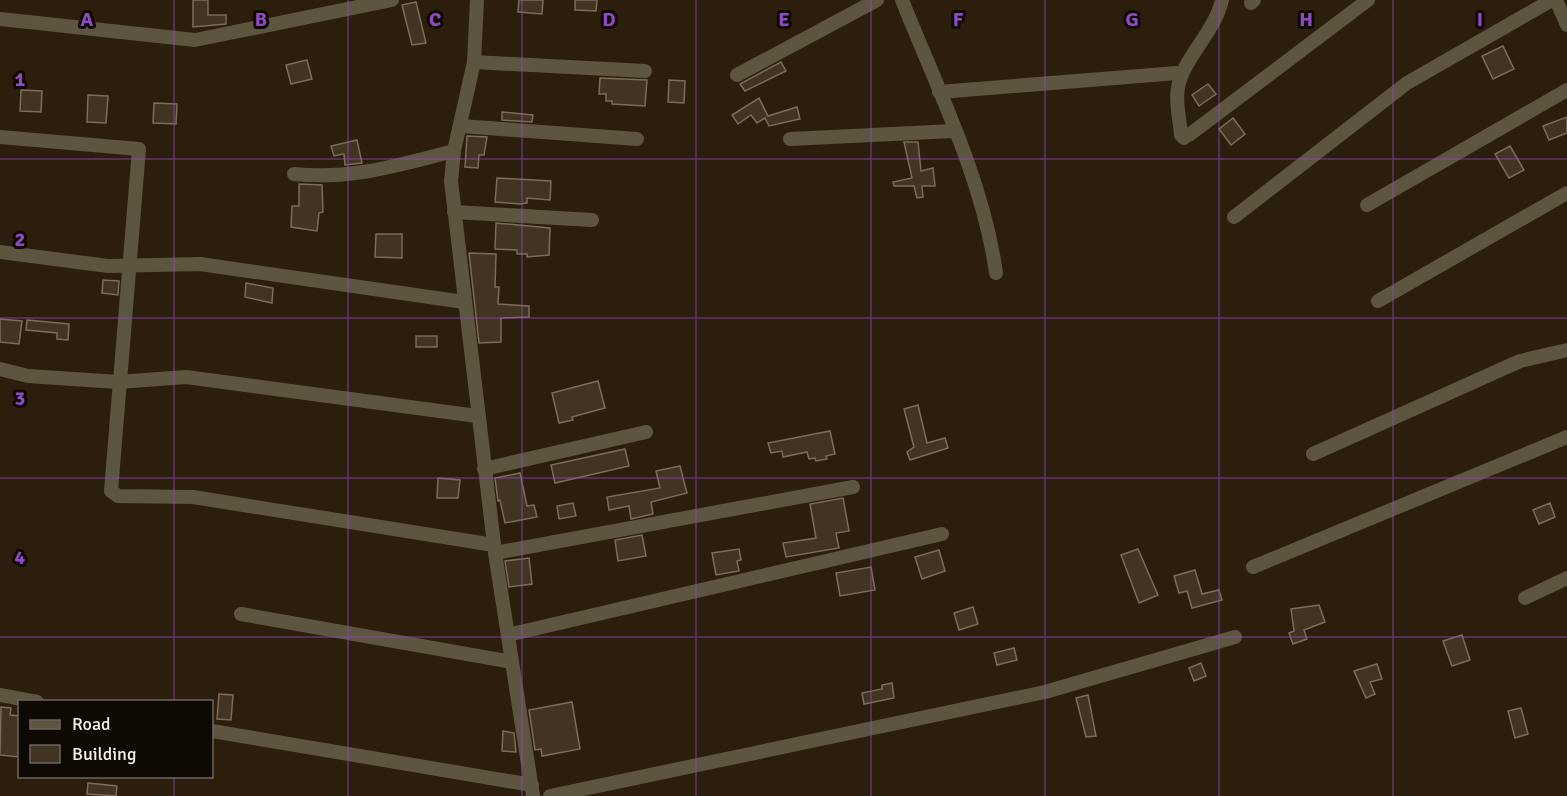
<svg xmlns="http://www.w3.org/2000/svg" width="1567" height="796" font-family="Signika,sans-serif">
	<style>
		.building { fill: #423423; stroke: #7c6c59; stroke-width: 1.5 }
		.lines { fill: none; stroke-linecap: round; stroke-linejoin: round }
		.minor { stroke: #5d5540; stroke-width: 14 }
		.grid { fill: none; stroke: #8e4ac5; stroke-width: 1.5; stroke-opacity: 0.55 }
		.grid-label { font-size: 20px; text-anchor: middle; font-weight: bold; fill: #8e4ac5; stroke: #0f0904; stroke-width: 6; stroke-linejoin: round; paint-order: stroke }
	</style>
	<rect width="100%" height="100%" fill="#2b1e0d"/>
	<g class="building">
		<polygon points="193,0 208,0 208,15 226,15 226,24 193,27"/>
		<polygon points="519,0 543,0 542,14 518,12"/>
		<polygon points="575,0 597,0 596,11 575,10"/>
		<polygon points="416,2 426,43 412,45 402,5"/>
		<polygon points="1503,46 1514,69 1493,79 1482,56"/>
		<polygon points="307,60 312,79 291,84 286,65"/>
		<polygon points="781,62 786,71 745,91 740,84"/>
		<polygon points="600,78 647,80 645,106 612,104 612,101 606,101 606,94 599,94"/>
		<polygon points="669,80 685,81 684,103 668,102"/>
		<polygon points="1208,84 1216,94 1199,106 1192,95"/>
		<polygon points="21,90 42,91 41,112 20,111"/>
		<polygon points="88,95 108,96 106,123 87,122"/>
		<polygon points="759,98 768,116 797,107 800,119 769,126 765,118 757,123 751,115 738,124 732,115"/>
		<polygon points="154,103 177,104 176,124 153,123"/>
		<polygon points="502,112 533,115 532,122 502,120"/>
		<polygon points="1567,117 1567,133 1549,140 1543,126"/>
		<polygon points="1233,118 1245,134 1231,145 1219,129"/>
		<polygon points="467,136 487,137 484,155 479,155 478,168 465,167"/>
		<polygon points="357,140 362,163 345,165 344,154 334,156 331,146"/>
		<polygon points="904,142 918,142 921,171 933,168 935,186 922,186 923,197 917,198 914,186 894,186 893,182 912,178"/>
		<polygon points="1510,146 1524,170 1509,178 1495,154"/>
		<polygon points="497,178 551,181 550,200 527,198 527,203 520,204 495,202"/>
		<polygon points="299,184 322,185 323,212 319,213 317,231 291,227 292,206 299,206"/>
		<polygon points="496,223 550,228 549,255 527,257 527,254 517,254 517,250 495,249"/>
		<polygon points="376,234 402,234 402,258 375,257"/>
		<polygon points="469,253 496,254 495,287 499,287 498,304 529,306 529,317 501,318 501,342 479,343"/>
		<polygon points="103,280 119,281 118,295 102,293"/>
		<polygon points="246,283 273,288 272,303 245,297"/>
		<polygon points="0,319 22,321 19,344 0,342"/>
		<polygon points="27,320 69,324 68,340 57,339 57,333 26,330"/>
		<rect x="416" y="336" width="21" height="11"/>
		<polygon points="598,381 605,408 572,417 573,420 559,423 552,393"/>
		<polygon points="918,405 927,443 945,438 948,448 910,460 907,452 914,447 904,409"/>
		<polygon points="830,431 835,454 826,456 827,459 816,461 815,458 809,459 807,452 783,457 782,451 771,453 768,443"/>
		<polygon points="625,449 629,466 555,483 551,465"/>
		<polygon points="680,466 687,493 651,502 653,514 631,519 629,506 609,510 607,497 660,488 656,471"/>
		<polygon points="520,473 527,506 534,505 537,517 505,523 500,500 498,501 495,478"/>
		<polygon points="438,478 460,480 458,498 437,498"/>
		<polygon points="843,498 849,531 836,533 839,548 786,557 783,543 816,538 810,504"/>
		<polygon points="573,503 576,516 559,519 557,506"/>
		<polygon points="1550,503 1555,517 1539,524 1533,510"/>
		<polygon points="642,535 646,556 618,561 615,540"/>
		<polygon points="739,549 741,560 737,561 739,571 716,575 712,553"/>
		<polygon points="1138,549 1158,595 1139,603 1121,555"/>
		<polygon points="939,550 945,571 922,579 915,557"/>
		<polygon points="529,558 532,584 509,587 505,561"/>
		<polygon points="871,567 875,590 840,596 836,573"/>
		<polygon points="1195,570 1202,594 1219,590 1222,600 1192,608 1187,591 1179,593 1174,576"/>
		<polygon points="1319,605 1325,622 1304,630 1307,639 1293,644 1289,633 1294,631 1291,609"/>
		<polygon points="973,607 978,624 959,630 954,613"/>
		<polygon points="1462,635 1470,660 1452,666 1443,641"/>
		<polygon points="1014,648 1017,660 997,665 994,653"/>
		<polygon points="1201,663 1206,676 1194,681 1189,668"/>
		<polygon points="1377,664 1382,679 1370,682 1375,694 1366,698 1354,671"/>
		<polygon points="892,683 894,698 864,704 862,693 882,689 882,685"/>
		<polygon points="219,694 233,695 231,720 217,719"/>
		<polygon points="1088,695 1096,736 1086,737 1076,698"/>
		<polygon points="572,702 580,749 542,756 541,749 535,750 529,710"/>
		<polygon points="1,707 11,708 10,715 20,716 20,757 0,755"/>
		<polygon points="1521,708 1528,734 1515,738 1508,711"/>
		<polygon points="503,731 514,733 516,752 502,751"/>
		<polygon points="88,783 117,786 116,796 87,794"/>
	</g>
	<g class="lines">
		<g class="minor">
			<polyline points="477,0 474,62 454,151 451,181 495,553 533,796"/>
			<path d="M902,0C937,88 983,179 996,273"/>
			<polyline points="1556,0 1567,25"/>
			<polyline points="1251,3 1254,0"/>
			<polyline points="0,19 195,40 392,0"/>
			<polyline points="474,62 645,71"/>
			<polyline points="737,75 877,0"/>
			<polyline points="939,92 1177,73"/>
			<polyline points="461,126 637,139"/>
			<polyline points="1189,135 1368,0"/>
			<polyline points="0,137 139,149 111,491 118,496 193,497 494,545"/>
			<path d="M1184,138L1181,135C1180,120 1175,102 1178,88C1182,60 1215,32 1222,0"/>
			<polyline points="790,139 954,131"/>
			<path d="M294,174C352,180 398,165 454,151"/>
			<polyline points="1367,205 1567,90"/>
			<polyline points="454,212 592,220"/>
			<polyline points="1234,217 1407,83 1552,0"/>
			<polyline points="0,252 108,266 200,264 464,302"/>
			<polyline points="1378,301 1567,193"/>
			<polyline points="0,369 28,376 118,382 186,377 477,416"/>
			<polyline points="1313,454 1520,361 1567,350"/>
			<polyline points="484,469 646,432"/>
			<polyline points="495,553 853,487"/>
			<polyline points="1253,567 1567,437"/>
			<polyline points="1525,598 1567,578"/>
			<polyline points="241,614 512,662"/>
			<polyline points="508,635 942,534"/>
			<polyline points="0,695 37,702"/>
			<polyline points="212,731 532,785"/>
			<polyline points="550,796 1045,692 1235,637"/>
		</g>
	</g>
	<path class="grid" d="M174,0V702M348,0V796M522,0V796M696,0V796M871,0V796M1045,0V796M1219,0V796M1393,0V796M0,159H1567M0,318H1567M0,478H1567M0,637H1567M174,776V796"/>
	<g class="grid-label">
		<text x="87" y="26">A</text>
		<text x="261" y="26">B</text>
		<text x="435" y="26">C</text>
		<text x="609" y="26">D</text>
		<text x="784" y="26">E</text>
		<text x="958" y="26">F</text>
		<text x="1132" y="26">G</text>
		<text x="1306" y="26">H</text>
		<text x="1480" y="26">I</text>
		<text x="20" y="86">1</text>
		<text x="20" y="246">2</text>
		<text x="20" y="405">3</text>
		<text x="20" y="564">4</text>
	</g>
	<rect x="18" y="700" width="195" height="78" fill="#0f0904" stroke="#6e665f" stroke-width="1.5"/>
	<rect x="30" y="720" width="30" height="9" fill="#5d5540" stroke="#6e665f" stroke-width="1.5"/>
	<text x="72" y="730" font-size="18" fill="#fcf2e8">Road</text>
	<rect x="30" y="745" width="30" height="18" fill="#423423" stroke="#6e665f" stroke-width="1.5"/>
	<text x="72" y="760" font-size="18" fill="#fcf2e8">Building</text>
</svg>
